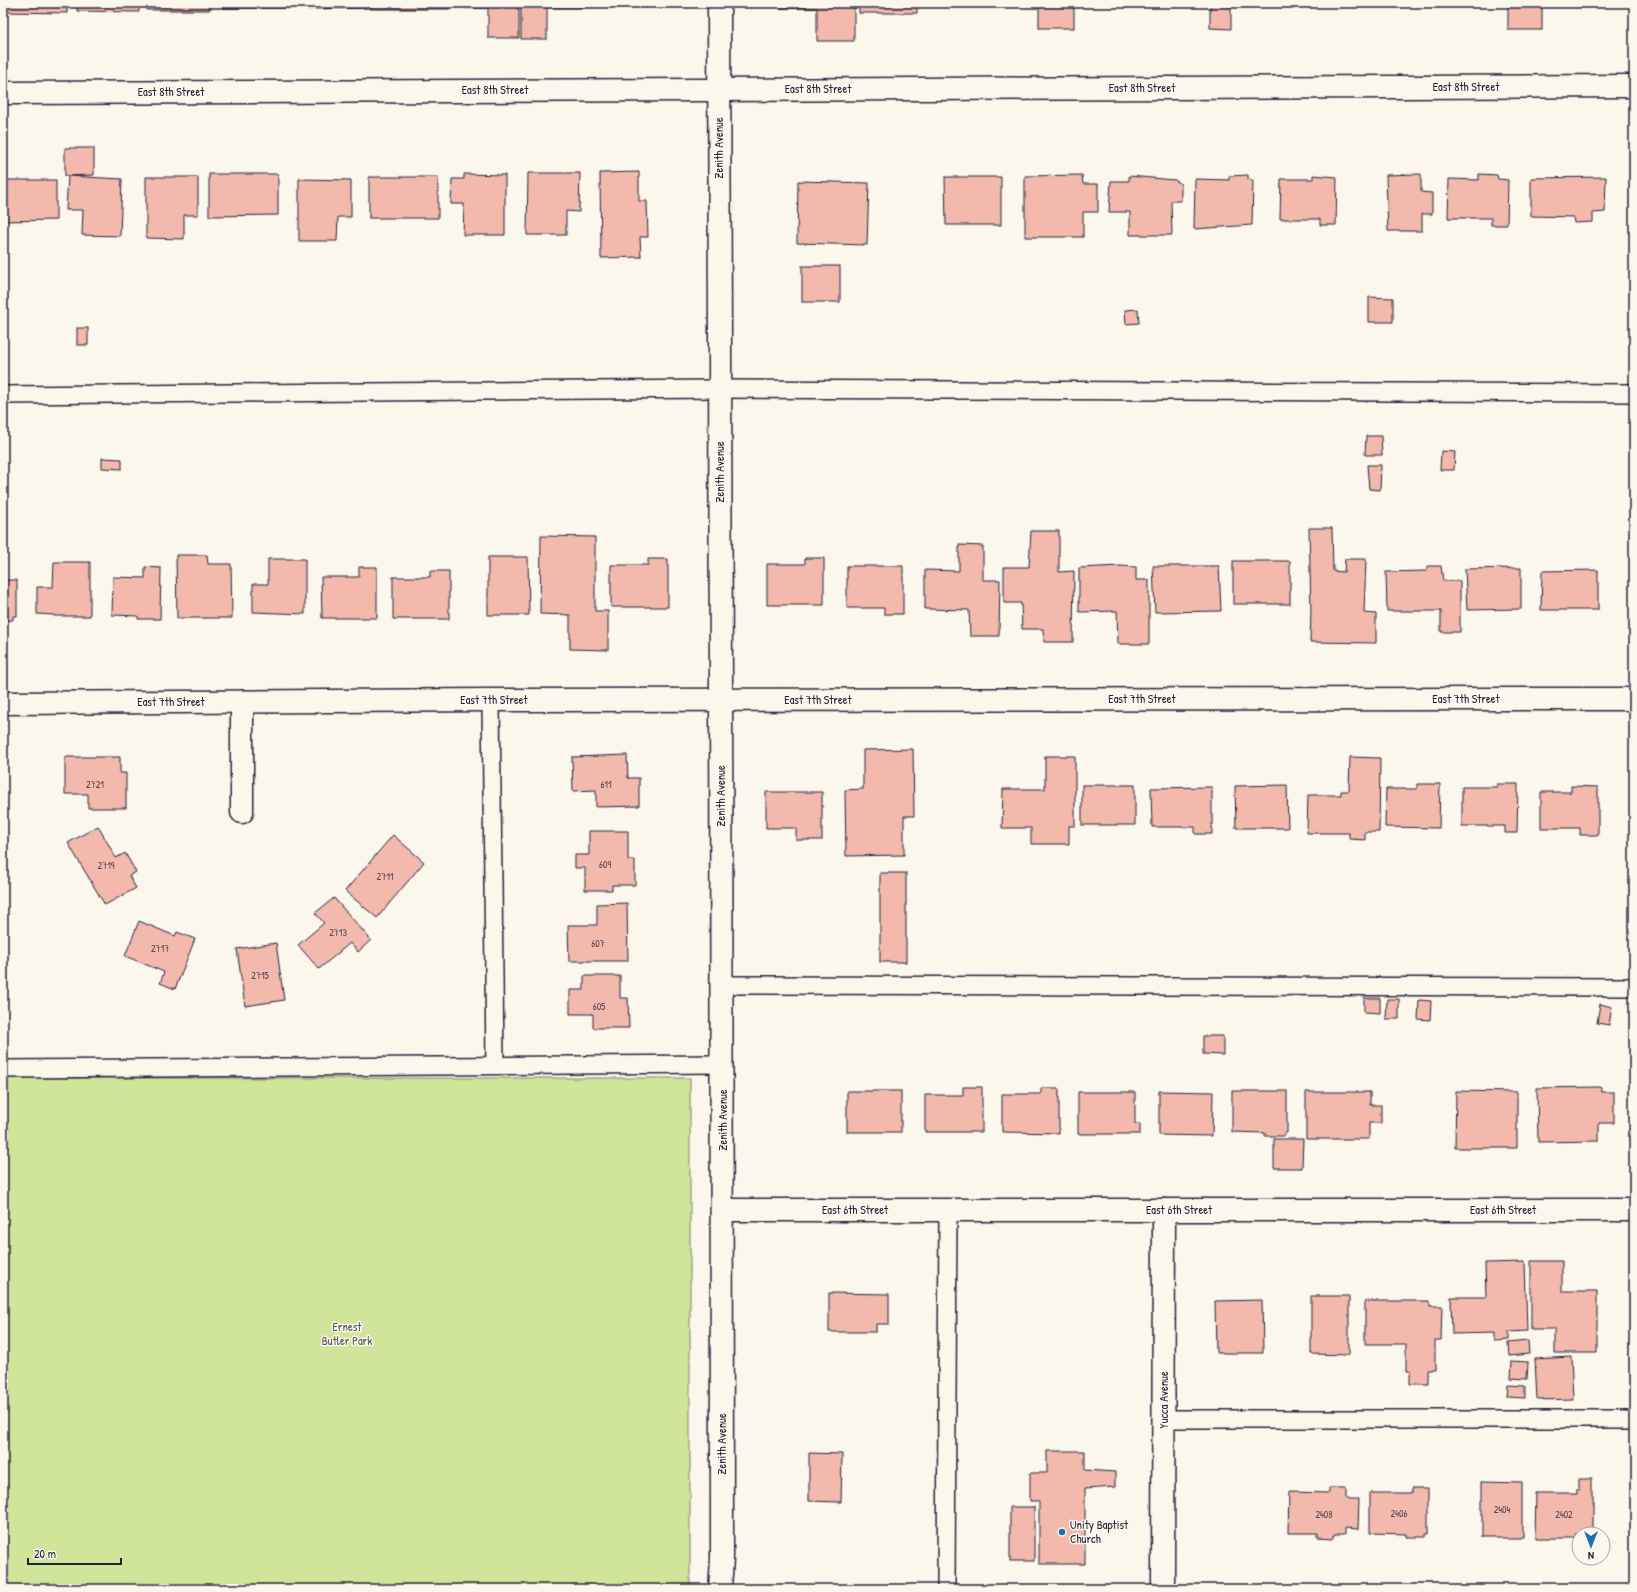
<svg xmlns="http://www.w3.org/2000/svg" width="1637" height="1592" font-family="'Patrick Hand',sans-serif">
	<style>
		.green { fill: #d1e59a; stroke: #7a846a }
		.building { fill: #f3b9ad; stroke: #22223b }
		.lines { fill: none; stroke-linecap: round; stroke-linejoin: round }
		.service-casing { stroke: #22223b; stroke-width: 20 }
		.minor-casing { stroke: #22223b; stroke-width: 25 }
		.tertiary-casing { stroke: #22223b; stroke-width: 25 }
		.service { stroke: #fbf7ec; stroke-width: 17 }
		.minor { stroke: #fbf7ec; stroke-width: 22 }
		.tertiary { stroke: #fbf7ec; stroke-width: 22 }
		.poi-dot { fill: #1f6fb2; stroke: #fbf7ec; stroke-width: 1.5 }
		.labels { text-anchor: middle; stroke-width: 3; stroke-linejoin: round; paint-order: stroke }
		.number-label { font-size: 10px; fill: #564858 }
		.street-label { font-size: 12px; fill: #22223b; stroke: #fbf7ec }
		.park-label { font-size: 12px; fill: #4e5353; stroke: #fbf7ec }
		.poi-label { font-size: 12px; fill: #22223b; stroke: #fbf7ec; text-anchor: start }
	</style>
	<rect width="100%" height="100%" fill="#fbf7ec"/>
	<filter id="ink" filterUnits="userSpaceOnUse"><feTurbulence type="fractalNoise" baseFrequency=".025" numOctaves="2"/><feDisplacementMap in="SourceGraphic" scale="8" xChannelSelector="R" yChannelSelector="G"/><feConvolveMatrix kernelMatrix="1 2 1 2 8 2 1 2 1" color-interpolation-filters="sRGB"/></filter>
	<g filter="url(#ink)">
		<rect class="green" x="3" y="1078" width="687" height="511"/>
		<g class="building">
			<polygon points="3,3 67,3 67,13 3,12"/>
			<polygon points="77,3 139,3 139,12 77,11"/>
			<rect x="147" y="3" width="62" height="7"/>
			<rect x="223" y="3" width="70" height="5"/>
			<polygon points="306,3 363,3 363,8 306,9"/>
			<rect x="371" y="3" width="78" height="6"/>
			<polygon points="464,3 517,3 517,9 519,9 519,38 488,38 488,8 464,8"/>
			<polygon points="528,3 590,3 590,7 547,7 547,39 521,39 521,4"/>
			<polygon points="780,3 854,3 854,41 817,41 817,8 780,8"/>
			<rect x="859" y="3" width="58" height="10"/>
			<polygon points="945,3 1003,3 945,4"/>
			<rect x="1039" y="3" width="35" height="25"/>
			<polygon points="1175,3 1231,3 1231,29 1210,28 1210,4"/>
			<polygon points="1400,3 1472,3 1472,4"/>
			<rect x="1508" y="3" width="34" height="27"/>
			<polygon points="65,148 94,148 94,175 65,176"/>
			<polygon points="639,172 639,201 647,201 648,237 640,237 641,257 601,258 600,173"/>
			<polygon points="528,173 580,173 579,212 566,211 566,235 527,235"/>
			<polygon points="209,174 278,174 278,215 209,216"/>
			<polygon points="464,174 505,175 505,235 463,235 464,204 451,204 452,179 464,179"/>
			<polygon points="1421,174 1421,192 1432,193 1432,214 1422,214 1422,231 1388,231 1386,175"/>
			<polygon points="1479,174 1497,175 1498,179 1508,180 1507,225 1491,225 1491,218 1448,218 1449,179 1479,180"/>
			<polygon points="1082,175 1083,184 1098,184 1098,212 1083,212 1083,237 1025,237 1025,176"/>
			<polygon points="1248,175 1248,179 1253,180 1252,225 1194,229 1195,179 1229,180 1229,176"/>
			<polygon points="1313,175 1337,177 1336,225 1320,225 1320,219 1280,219 1281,179 1313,179"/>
			<polygon points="68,176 122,179 120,236 82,235 83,210 66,210"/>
			<polygon points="1129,176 1175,180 1181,184 1181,201 1171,201 1172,235 1130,235 1130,212 1109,212 1111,181 1129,181"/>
			<polygon points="146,177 198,177 198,215 184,215 184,239 146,238"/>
			<rect x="369" y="177" width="69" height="41"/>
			<polygon points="945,177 1001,177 1001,225 946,225"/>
			<polygon points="1606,177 1605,212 1593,213 1593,222 1574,223 1573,217 1531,216 1531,178"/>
			<polygon points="299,179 351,180 351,217 338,217 337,241 299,241"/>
			<polygon points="3,180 56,180 56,220 3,221"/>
			<polygon points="798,181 869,183 867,245 797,243"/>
			<rect x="802" y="266" width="38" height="36"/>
			<polygon points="1369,297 1393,298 1393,322 1369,322"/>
			<polygon points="1138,309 1139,323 1126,324 1125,310"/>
			<rect x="77" y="328" width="11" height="17"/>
			<polygon points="1366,436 1381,436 1382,455 1365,455"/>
			<polygon points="1441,451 1455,452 1454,470 1440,470"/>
			<polygon points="102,458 122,459 122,469 102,468"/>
			<polygon points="1367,465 1381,465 1380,490 1369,489"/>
			<polygon points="1309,528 1332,528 1333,571 1344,572 1345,559 1366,559 1364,613 1376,614 1376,643 1310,642 1311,611"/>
			<polygon points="1031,531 1059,531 1059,572 1074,571 1073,642 1044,642 1043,629 1022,629 1021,603 1004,603 1004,567 1029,567"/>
			<polygon points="541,536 595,537 595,611 608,611 608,650 570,649 570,615 540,614"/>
			<polygon points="959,545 983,546 983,580 1000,580 999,636 970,636 969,610 925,609 925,570 959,571"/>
			<polygon points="176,555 207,555 208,564 231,564 232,618 177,618"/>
			<polygon points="488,557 528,557 529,615 488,615"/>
			<polygon points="805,558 824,558 824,605 767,605 767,564 805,564"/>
			<polygon points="268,559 305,559 305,614 253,612 253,584 268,584"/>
			<polygon points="648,559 668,559 668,607 611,607 611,565 648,565"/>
			<rect x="1233" y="561" width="57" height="43"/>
			<polygon points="54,562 90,562 90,616 54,616 54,615 37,614 37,587 53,587"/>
			<polygon points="847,566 903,566 903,614 884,614 884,608 847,608"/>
			<polygon points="1120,566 1136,567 1136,580 1149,580 1149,644 1118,644 1117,611 1079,612 1079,568"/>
			<polygon points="1153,566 1219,566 1221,611 1155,612"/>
			<polygon points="1427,566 1441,566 1443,581 1460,581 1460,632 1441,632 1441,611 1387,611 1386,572 1427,571"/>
			<polygon points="145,567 161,568 160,619 138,619 138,616 112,615 113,577 145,578"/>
			<polygon points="359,567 377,567 377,618 322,618 321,577 359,577"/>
			<polygon points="1521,568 1521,609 1467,610 1465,569"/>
			<polygon points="1598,570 1598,610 1541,610 1542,571"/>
			<polygon points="430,571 449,571 449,619 393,619 393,577 430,577"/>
			<polygon points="3,580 17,580 17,616 13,616 13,620 3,620"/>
			<polygon points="913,749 914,816 904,816 904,855 846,856 845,790 863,789 863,750"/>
			<polygon points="627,755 628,778 639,778 639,806 596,807 596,790 573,791 572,757"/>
			<polygon points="1045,756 1075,756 1075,826 1069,826 1069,844 1031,844 1031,828 1002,828 1003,789 1045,789"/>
			<polygon points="65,757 120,757 120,773 126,773 126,808 88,808 88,794 65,794"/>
			<polygon points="1350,757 1380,758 1379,832 1365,832 1365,840 1349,839 1349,833 1307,833 1308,795 1341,795 1341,791 1349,791"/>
			<polygon points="1417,784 1440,784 1439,828 1385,827 1386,789 1417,789"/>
			<polygon points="1497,784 1518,784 1517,833 1505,833 1505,826 1462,826 1462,787 1497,787"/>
			<rect x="1082" y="785" width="53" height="40"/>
			<polygon points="1287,785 1288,828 1236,828 1235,786"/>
			<polygon points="1571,786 1598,787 1598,835 1580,835 1580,828 1541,828 1541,792 1571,792"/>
			<polygon points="1212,787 1212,834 1195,834 1195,827 1152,827 1151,788"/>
			<polygon points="766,792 822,792 822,840 796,840 796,828 766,828"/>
			<polygon points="98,826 116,858 125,853 136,872 129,876 136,888 105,905 68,843"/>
			<polygon points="589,831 628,831 628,860 635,860 635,885 612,885 612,890 585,890 585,868 575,868 575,855 589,855"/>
			<polygon points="393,835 424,862 377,918 345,891"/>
			<rect x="880" y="873" width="26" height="89"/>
			<polygon points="334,898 371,940 358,952 350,943 319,969 298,945 324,923 315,913"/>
			<polygon points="627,903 628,961 569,961 568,925 597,925 597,904"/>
			<polygon points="139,921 175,936 177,932 195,939 175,989 160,983 164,972 125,956"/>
			<polygon points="276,943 284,1000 245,1006 237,949"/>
			<polygon points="584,976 620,976 620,998 628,998 629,1028 593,1028 593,1014 570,1014 570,990 584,990"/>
			<polygon points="1364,998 1380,998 1380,1013 1364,1012"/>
			<polygon points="1387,999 1399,999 1399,1019 1386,1019"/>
			<polygon points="1419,1000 1431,1001 1430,1020 1418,1019"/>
			<polygon points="1600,1004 1612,1007 1609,1025 1597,1023"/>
			<polygon points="1203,1036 1223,1036 1223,1055 1203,1054"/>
			<polygon points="963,1087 982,1087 982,1132 925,1132 925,1095 963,1095"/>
			<polygon points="1601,1087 1601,1092 1614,1092 1614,1123 1599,1123 1599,1141 1538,1142 1537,1088"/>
			<polygon points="1041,1088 1059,1088 1059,1133 1002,1132 1002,1094 1041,1094"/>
			<rect x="847" y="1091" width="54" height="41"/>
			<polygon points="1159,1091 1213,1092 1212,1136 1159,1135"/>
			<polygon points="1232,1091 1287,1091 1287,1133 1284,1133 1284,1136 1265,1136 1265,1133 1232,1132"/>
			<polygon points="1456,1091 1517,1092 1517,1148 1455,1148"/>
			<polygon points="1078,1092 1135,1092 1135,1124 1140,1124 1140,1134 1078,1134"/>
			<polygon points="1306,1092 1370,1092 1370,1105 1381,1105 1381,1123 1369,1123 1369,1139 1306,1139"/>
			<polygon points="1274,1139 1303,1139 1302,1168 1274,1168"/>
			<polygon points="1531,1261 1562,1261 1562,1291 1597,1291 1597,1353 1555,1353 1555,1329 1531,1329"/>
			<polygon points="1525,1262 1527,1331 1509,1332 1509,1340 1494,1341 1494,1333 1452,1334 1451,1297 1486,1297 1485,1263"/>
			<polygon points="829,1293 889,1294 889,1324 876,1324 876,1332 829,1332"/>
			<polygon points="1311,1296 1349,1296 1349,1355 1311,1354"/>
			<polygon points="1262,1300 1263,1353 1216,1353 1215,1301"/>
			<polygon points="1365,1301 1430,1301 1430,1306 1442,1306 1441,1340 1435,1340 1435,1370 1428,1370 1428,1384 1410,1384 1410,1371 1406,1371 1406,1344 1365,1344"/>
			<polygon points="1528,1341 1529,1354 1509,1356 1508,1343"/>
			<polygon points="1571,1357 1573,1399 1537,1400 1535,1359"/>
			<polygon points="1512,1361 1528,1362 1527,1379 1511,1378"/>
			<polygon points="1508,1385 1525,1386 1525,1398 1507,1397"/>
			<polygon points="1047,1451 1085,1451 1085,1470 1115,1472 1115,1487 1085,1489 1085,1564 1039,1564 1039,1501 1030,1501 1030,1473 1047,1473"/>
			<polygon points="809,1453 842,1454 841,1502 809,1501"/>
			<polygon points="1581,1477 1593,1477 1593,1534 1579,1534 1579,1538 1535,1538 1536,1494 1578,1494 1578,1489 1581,1489"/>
			<polygon points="1482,1481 1522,1482 1522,1537 1482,1537"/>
			<polygon points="1329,1488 1346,1488 1346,1499 1359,1499 1358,1529 1345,1528 1345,1534 1334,1534 1334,1538 1318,1537 1318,1533 1288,1533 1289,1492 1329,1493"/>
			<polygon points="1412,1489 1428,1489 1428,1534 1425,1534 1425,1537 1406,1537 1406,1534 1370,1533 1370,1493 1412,1493"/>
			<rect x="1010" y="1507" width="24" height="54"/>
		</g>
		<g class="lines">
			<defs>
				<g id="service">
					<polyline points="3,395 719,389 1634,393"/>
					<polyline points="491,700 495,1065"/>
					<polyline points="722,985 1634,987"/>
					<polyline points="3,1069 722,1064"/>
					<polyline points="1164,1419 1634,1419"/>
					<polyline points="946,1589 948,1210"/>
				</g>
				<g id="minor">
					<polyline points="3,93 1634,86"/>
					<polyline points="242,702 242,812"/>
					<polyline points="3,703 491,700 1634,699"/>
					<polyline points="723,1210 1634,1210"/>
					<polyline points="1163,1589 1164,1210"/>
				</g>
				<path id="tertiary" d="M719,3C719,522 724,1040 722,1559L720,1589"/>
			</defs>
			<use href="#service" class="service-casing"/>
			<use href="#minor" class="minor-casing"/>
			<use href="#tertiary" class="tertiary-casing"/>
			<use href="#service" class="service"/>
			<use href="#minor" class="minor"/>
			<use href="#tertiary" class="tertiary"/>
		</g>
	</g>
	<circle class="poi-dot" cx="1062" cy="1532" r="4"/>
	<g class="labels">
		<g class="number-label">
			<text x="95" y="788">2721</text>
			<text x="606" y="788">611</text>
			<text x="605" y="868">609</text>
			<text x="106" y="869">2719</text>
			<text x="385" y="880">2711</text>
			<text x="338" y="936">2713</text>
			<text x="598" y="947">607</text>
			<text x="160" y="952">2717</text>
			<text x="260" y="979">2715</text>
			<text x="599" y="1010">605</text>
			<text x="1502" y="1513">2404</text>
			<text x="1399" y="1517">2406</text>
			<text x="1324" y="1518">2408</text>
			<text x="1564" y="1518">2402</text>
		</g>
		<g class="street-label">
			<text x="1466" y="91">East 8th Street</text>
			<text x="1142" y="92">East 8th Street</text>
			<text x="818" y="93">East 8th Street</text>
			<text x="495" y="94">East 8th Street</text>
			<text x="171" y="96">East 8th Street</text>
			<text transform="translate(719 148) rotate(-90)" y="4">Zenith Avenue</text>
			<text transform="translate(720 472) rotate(-90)" y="4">Zenith Avenue</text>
			<text x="1142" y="703">East 7th Street</text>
			<text x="1466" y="703">East 7th Street</text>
			<text x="494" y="704">East 7th Street</text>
			<text x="818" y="704">East 7th Street</text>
			<text x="171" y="706">East 7th Street</text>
			<text transform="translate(721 796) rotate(-90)" y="4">Zenith Avenue</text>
			<text transform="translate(723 1120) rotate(-90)" y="4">Zenith Avenue</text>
			<text x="855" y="1214">East 6th Street</text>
			<text x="1179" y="1214">East 6th Street</text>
			<text x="1503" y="1214">East 6th Street</text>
			<text transform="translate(1164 1400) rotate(-90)" y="4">Yucca Avenue</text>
			<text transform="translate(722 1444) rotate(-90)" y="4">Zenith Avenue</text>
		</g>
		<g class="park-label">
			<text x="347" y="1331">Ernest<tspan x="347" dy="14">Butler Park</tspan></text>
		</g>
		<g class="poi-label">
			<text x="1070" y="1529">Unity Baptist<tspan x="1070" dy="14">Church</tspan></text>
		</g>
	</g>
	<rect width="1637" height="1592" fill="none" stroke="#fbf7ec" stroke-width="16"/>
	<rect x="8" y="8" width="1621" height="1576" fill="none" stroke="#22223b" stroke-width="1.5" filter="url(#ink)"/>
	<g transform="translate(1591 1546) rotate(180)"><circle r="19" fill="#fbf7ec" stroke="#a4a2a5"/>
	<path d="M0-3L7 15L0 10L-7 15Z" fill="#1f6fb2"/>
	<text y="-6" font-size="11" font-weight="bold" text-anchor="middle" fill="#22223b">N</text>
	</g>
	<path d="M28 1558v6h93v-6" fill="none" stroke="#22223b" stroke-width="2"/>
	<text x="34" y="1558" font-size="12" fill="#22223b" stroke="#fbf7ec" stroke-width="3" paint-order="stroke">20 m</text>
</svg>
